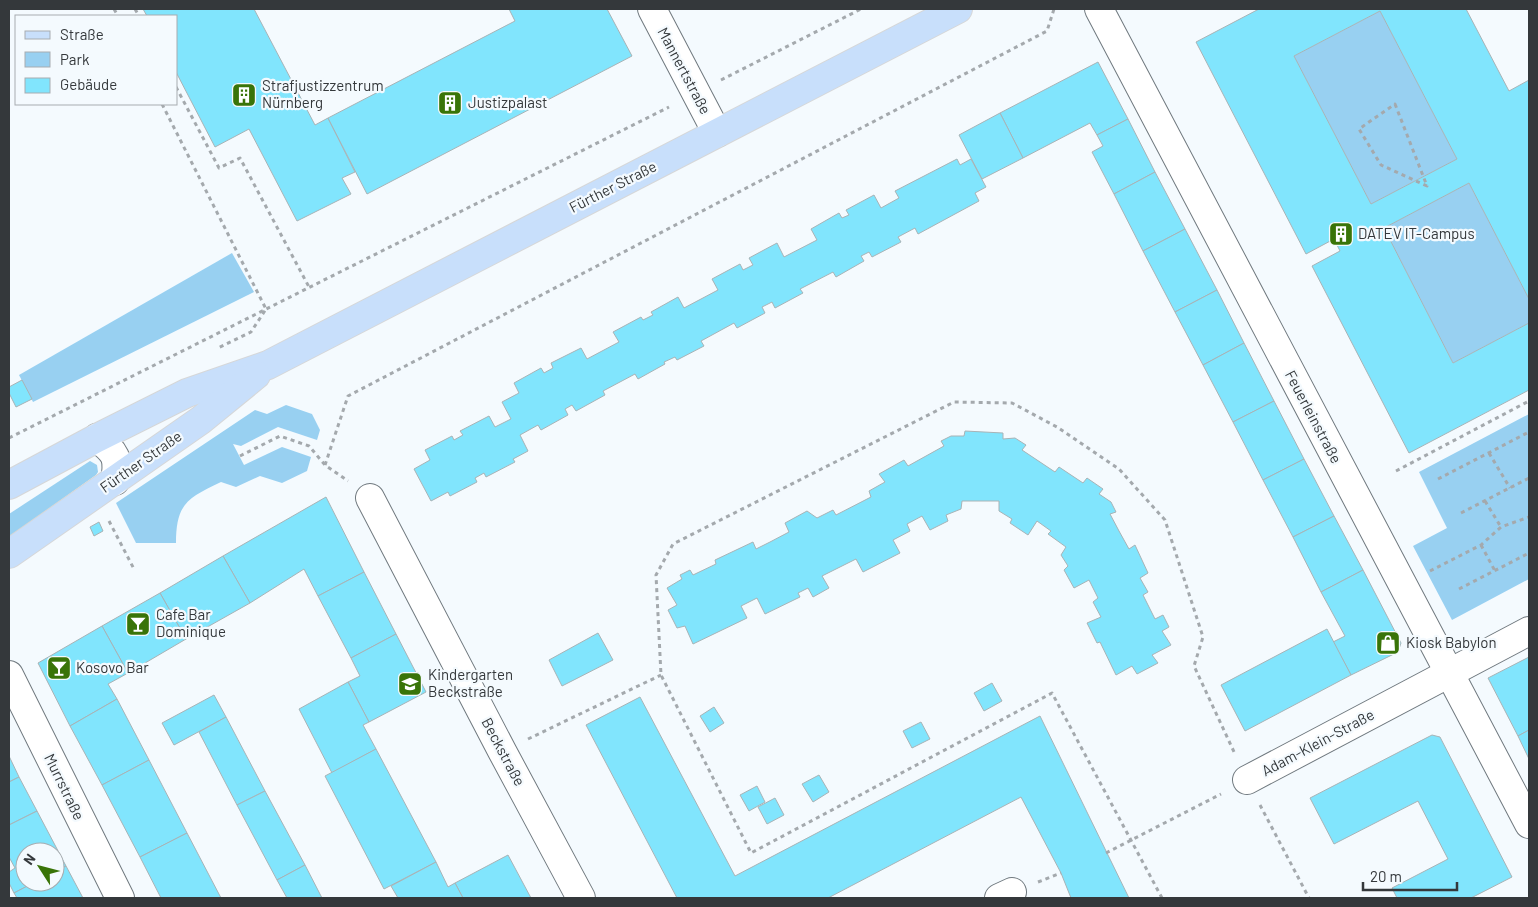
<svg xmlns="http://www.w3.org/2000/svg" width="1538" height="907" font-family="Barlow,sans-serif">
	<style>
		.green { fill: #98d0f1 }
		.building { fill: #81e5fd; stroke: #a8b3b6; fill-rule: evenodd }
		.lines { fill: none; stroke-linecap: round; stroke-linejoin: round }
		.minor-casing { stroke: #70797f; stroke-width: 30 }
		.major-casing { stroke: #d6d7d8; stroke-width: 30 }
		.path { stroke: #a4a9ad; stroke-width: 3; stroke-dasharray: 4 4; stroke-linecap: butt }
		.minor { stroke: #fff; stroke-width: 28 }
		.major { stroke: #c8dffb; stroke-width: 28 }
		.labels { text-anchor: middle; stroke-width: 4.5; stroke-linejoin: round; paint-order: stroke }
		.street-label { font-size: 15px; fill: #34383b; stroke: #f4fafe }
		.poi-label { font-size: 15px; fill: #34383b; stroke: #f4fafe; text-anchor: start }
	</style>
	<rect width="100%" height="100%" fill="#f4fafe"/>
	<g class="green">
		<polygon points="1380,11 1457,159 1371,204 1294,56"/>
		<polygon points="1469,183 1529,299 1529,323 1453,363 1384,228"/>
		<polygon points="232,253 254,292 33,402 19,375"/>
		<path d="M286,405L312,414L320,430L317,440L278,427L241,446L233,444L244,465L282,447L311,457L307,471L282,483L260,476L236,487L221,482C188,498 176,503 176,543H136L116,503L255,410L267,414Z"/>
		<polygon points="1529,414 1529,579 1452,620 1413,546 1447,528 1419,472"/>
		<polygon points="90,461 97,465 98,472 96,475 9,537 9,514"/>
	</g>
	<g class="building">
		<polygon points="143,9 254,9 315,125 328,118 355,172 342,178 351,194 297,221 249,129 215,147 176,72 176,16 147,16"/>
		<polygon points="509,9 607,9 632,56 367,194 328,118 515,21"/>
		<path d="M1259,9H1466L1509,91L1529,80V299L1469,183L1384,228L1453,363L1529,323V390L1409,453L1312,266L1340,251L1334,239L1306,254L1196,42ZM1380,11L1457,159L1371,204L1294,56Z"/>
		<polygon points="1098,62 1128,119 1097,135 1090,123 1023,158 1000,113"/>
		<polygon points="1000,113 1023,158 982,179 959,135"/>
		<polygon points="1128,119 1155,172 1114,194 1092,152 1103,146 1097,135"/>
		<polygon points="957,159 960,165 971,159 986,187 975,193 979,201 918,234 915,228 898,237 901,242 872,257 869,252 861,256 864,261 836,277 833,272 800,289 803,293 775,308 772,302 762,307 765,313 737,328 734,323 701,341 704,346 677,360 675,357 664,362 665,364 638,379 635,374 603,391 605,395 576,411 572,405 565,409 568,415 541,430 538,425 520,435 528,451 513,459 515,462 486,477 484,473 475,478 477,482 450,496 448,492 431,501 414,469 430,460 425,450 452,436 454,440 463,435 460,431 489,416 495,427 511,419 502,402 519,393 514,383 541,368 544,373 553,368 551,363 581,348 587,359 619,342 613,332 641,317 643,320 653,315 651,312 678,297 684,308 718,290 712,279 740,264 743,270 753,265 749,258 777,243 784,257 817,240 811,229 839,213 842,218 849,215 846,210 874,195 881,208 899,198 895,191"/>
		<polygon points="1155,172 1185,229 1143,251 1114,194"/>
		<polygon points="1185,229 1217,290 1175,312 1143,251"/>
		<polygon points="1217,290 1244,343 1203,365 1175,312"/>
		<polygon points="1244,343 1274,401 1233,422 1203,365"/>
		<polygon points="22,380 32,399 16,407 9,393 9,387"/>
		<polygon points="1274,401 1304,459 1263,480 1233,422"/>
		<polygon points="965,431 1003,433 1003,439 1015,438 1026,445 1022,450 1055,472 1059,467 1083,483 1087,478 1103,489 1099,494 1111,502 1116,512 1110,514 1119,531 1129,549 1135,545 1148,573 1140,578 1148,592 1143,595 1155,619 1163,615 1169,627 1162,631 1171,645 1152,655 1158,663 1137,674 1132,666 1116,675 1100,642 1097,643 1087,623 1101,617 1093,602 1098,598 1089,580 1074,588 1064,570 1068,566 1061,555 1066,547 1048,534 1051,531 1037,521 1028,535 1010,523 1012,519 999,511 999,501 962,501 961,509 946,515 948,521 930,530 922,516 907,524 910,531 893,540 900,553 863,572 856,559 822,576 829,588 813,597 808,588 798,593 800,597 765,614 757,598 741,606 747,618 693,644 685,626 677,628 668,610 677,605 667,588 682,579 680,575 690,570 693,575 716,564 715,560 753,542 756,549 770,542 789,532 785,523 807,511 817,518 833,510 836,515 871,497 869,491 885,482 879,474 904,460 908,466 944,446 941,441 951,436 964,436"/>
		<polygon points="1304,459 1334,516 1293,537 1263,480"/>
		<polygon points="326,497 364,572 318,596 304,569 250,603 223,556"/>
		<polygon points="1334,516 1363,570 1321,592 1293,537"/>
		<polygon points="99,522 103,531 94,536 90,527"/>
		<polygon points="223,556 250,603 186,639 160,593"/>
		<polygon points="1363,570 1401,643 1398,652 1351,675 1333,642 1345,636 1321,592"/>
		<polygon points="364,572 396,634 351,658 318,596"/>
		<polygon points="160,593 186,639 128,673 102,626"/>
		<polygon points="102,626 128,673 108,684 117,699 70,726 38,663"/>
		<polygon points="1327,629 1351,675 1245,731 1221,685"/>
		<polygon points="598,633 613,660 562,686 549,660"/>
		<polygon points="396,634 426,692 369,722 348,682 360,676 351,658"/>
		<polygon points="1529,657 1529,730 1518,736 1488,678"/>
		<polygon points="348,682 369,722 363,725 376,749 332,773 299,709"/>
		<polygon points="992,683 1002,701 984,711 974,693"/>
		<polygon points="214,695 226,717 174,745 162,723"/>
		<polygon points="640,697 735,876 1040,716 1129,898 1071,898 1061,873 1021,797 828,898 677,898 586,725"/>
		<polygon points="117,699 149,760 102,785 70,726"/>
		<polygon points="714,707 724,723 710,732 700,716"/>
		<polygon points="226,717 265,791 237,805 199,732"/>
		<polygon points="921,722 930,739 912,748 903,731"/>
		<polygon points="1529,730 1529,759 1518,736"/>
		<polygon points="1432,735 1440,737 1512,877 1471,898 1397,898 1392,888 1448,859 1418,801 1334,844 1310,798"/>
		<polygon points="376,749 436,862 384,889 325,776"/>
		<polygon points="9,756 19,777 9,782"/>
		<polygon points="149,760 187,833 140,857 102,785"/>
		<polygon points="819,775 829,792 813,802 802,784"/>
		<polygon points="19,777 37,811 9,825 9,782"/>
		<polygon points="757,786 765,802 749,811 740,795"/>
		<polygon points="265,791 305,865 277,880 237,805"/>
		<polygon points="775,798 784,815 767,824 758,807"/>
		<polygon points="37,811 66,866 55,872 55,852 25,852 25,882 35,882 14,893 9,883 9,872 15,868 9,857 9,825"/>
		<polygon points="187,833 221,898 161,898 140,857"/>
		<polygon points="508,855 531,898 463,898 455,883"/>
		<polygon points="436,862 448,887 455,883 463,898 398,898 391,886"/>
		<polygon points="305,865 322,898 287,898 277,880"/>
		<polygon points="66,866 83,898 17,898 14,893 35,882 55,882 55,872"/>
	</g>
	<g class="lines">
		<defs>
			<g id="minor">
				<polyline points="652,9 717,133"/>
				<polyline points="1099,9 1529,824"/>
				<path d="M97,438C116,453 119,457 115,481"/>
				<polyline points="370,498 502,751 581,898"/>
				<polyline points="9,675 120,898"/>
				<polyline points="1247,780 1529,631"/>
				<polyline points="999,898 1012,892"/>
			</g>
			<g id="major">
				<polyline points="9,485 97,438 187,393 268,365 958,9"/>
				<polyline points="9,554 201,420 256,375"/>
			</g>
		</defs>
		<use href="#minor" class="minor-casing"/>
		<use href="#major" class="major-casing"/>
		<g class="path">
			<polyline points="114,9 118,16"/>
			<polyline points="135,9 139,16"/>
			<polyline points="721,80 861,9"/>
			<polyline points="176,87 219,168 240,158 309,287"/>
			<polyline points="162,104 266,309 251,332 218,348"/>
			<polygon points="1395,104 1427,186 1381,165 1359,129"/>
			<polyline points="9,438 669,107"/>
			<polyline points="1489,453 1510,488"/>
			<polyline points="240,456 280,436 309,446 325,465 348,481"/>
			<polyline points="325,465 348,396 1047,31 1054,9"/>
			<polyline points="1396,471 1529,401"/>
			<polyline points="1438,479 1529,432"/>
			<polyline points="1485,501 1501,527"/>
			<polyline points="1461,513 1529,478"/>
			<polyline points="109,521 134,569"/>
			<polyline points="1481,545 1495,571"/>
			<polyline points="1430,571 1481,545 1501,527 1529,517"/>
			<polyline points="1459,589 1529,553"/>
			<polyline points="528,739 661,675"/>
			<polyline points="1260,805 1309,898"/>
			<polyline points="1106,853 1221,794"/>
			<polyline points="1038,882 1061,873"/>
			<polyline points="1162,898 1052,693 751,853 661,675 656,575 673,544 954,402 1012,403 1057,427 1119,469 1165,520 1203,637 1194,666 1235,754"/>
		</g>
		<use href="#minor" class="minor"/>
		<use href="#major" class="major"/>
	</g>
	<defs>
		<symbol id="building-square" viewBox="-11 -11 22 22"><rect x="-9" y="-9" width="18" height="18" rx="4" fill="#397408" stroke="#f4fafe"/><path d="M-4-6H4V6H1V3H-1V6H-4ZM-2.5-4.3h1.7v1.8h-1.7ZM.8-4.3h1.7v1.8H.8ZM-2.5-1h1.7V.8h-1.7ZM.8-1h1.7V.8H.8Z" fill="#fff"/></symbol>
		<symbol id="bar-square" viewBox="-11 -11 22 22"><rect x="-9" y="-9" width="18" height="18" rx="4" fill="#397408" stroke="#f4fafe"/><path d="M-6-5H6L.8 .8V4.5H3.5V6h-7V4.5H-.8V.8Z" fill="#fff"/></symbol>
		<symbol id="shop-square" viewBox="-11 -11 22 22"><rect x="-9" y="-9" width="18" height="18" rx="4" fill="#397408" stroke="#f4fafe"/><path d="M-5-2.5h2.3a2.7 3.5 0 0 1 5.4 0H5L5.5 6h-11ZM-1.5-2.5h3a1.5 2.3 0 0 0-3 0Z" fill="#fff"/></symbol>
		<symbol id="school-square" viewBox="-11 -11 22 22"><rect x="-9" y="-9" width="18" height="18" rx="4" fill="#397408" stroke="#f4fafe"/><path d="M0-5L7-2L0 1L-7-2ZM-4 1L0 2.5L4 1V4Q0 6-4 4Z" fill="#fff"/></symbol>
	</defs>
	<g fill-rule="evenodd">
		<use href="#building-square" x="230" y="81" width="28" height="28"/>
		<use href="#building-square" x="436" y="89" width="28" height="28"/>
		<use href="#building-square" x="1327" y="220" width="28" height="28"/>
		<use href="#bar-square" x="124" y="610" width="28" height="28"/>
		<use href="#shop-square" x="1374" y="629" width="28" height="28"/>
		<use href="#bar-square" x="45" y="654" width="28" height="28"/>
		<use href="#school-square" x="396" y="670" width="28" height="28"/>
	</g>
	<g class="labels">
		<g class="street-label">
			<text transform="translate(684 71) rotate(62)" y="5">Mannertstraße</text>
			<text transform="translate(613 187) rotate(-27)" y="5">Fürther Straße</text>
			<text transform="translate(1313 417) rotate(62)" y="5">Feuerleinstraße</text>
			<text transform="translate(141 462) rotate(-35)" y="5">Fürther Straße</text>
			<text transform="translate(1318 743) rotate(-28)" y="5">Adam-Klein-Straße</text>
			<text transform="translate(503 752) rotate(62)" y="5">Beckstraße</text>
			<text transform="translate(64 787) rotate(64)" y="5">Murrstraße</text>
		</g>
		<g class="poi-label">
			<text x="262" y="91">Strafjustizzentrum<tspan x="262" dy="17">Nürnberg</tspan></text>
			<text x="468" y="108">Justizpalast</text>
			<text x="1358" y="239">DATEV IT-Campus</text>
			<text x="156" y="620">Cafe Bar<tspan x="156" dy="17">Dominique</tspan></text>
			<text x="1406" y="648">Kiosk Babylon</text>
			<text x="76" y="673">Kosovo Bar</text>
			<text x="428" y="680">Kindergarten<tspan x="428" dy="17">Beckstraße</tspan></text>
		</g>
	</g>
	<rect width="1538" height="907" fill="none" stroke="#34383b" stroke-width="20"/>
	<rect x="15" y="15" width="162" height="90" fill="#f4fafe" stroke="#a7acb0"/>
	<rect x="25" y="31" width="25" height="8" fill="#c8dffb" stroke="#a7acb0"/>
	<text x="60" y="40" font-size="15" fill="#34383b">Straße</text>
	<rect x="25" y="52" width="25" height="15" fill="#98d0f1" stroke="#a7acb0"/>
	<text x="60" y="65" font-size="15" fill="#34383b">Park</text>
	<rect x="25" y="78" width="25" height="15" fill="#81e5fd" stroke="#a7acb0"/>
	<text x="60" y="90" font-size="15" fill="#34383b">Gebäude</text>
	<g transform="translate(40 867) rotate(306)"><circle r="24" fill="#f4fafe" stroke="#a7acb0"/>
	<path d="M0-4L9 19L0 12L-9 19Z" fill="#397408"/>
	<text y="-8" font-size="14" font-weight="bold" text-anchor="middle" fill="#34383b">N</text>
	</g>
	<path d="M1363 882v8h94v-8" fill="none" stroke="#34383b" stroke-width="2.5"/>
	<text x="1370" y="882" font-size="15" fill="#34383b" stroke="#f4fafe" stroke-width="4" paint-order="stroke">20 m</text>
</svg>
